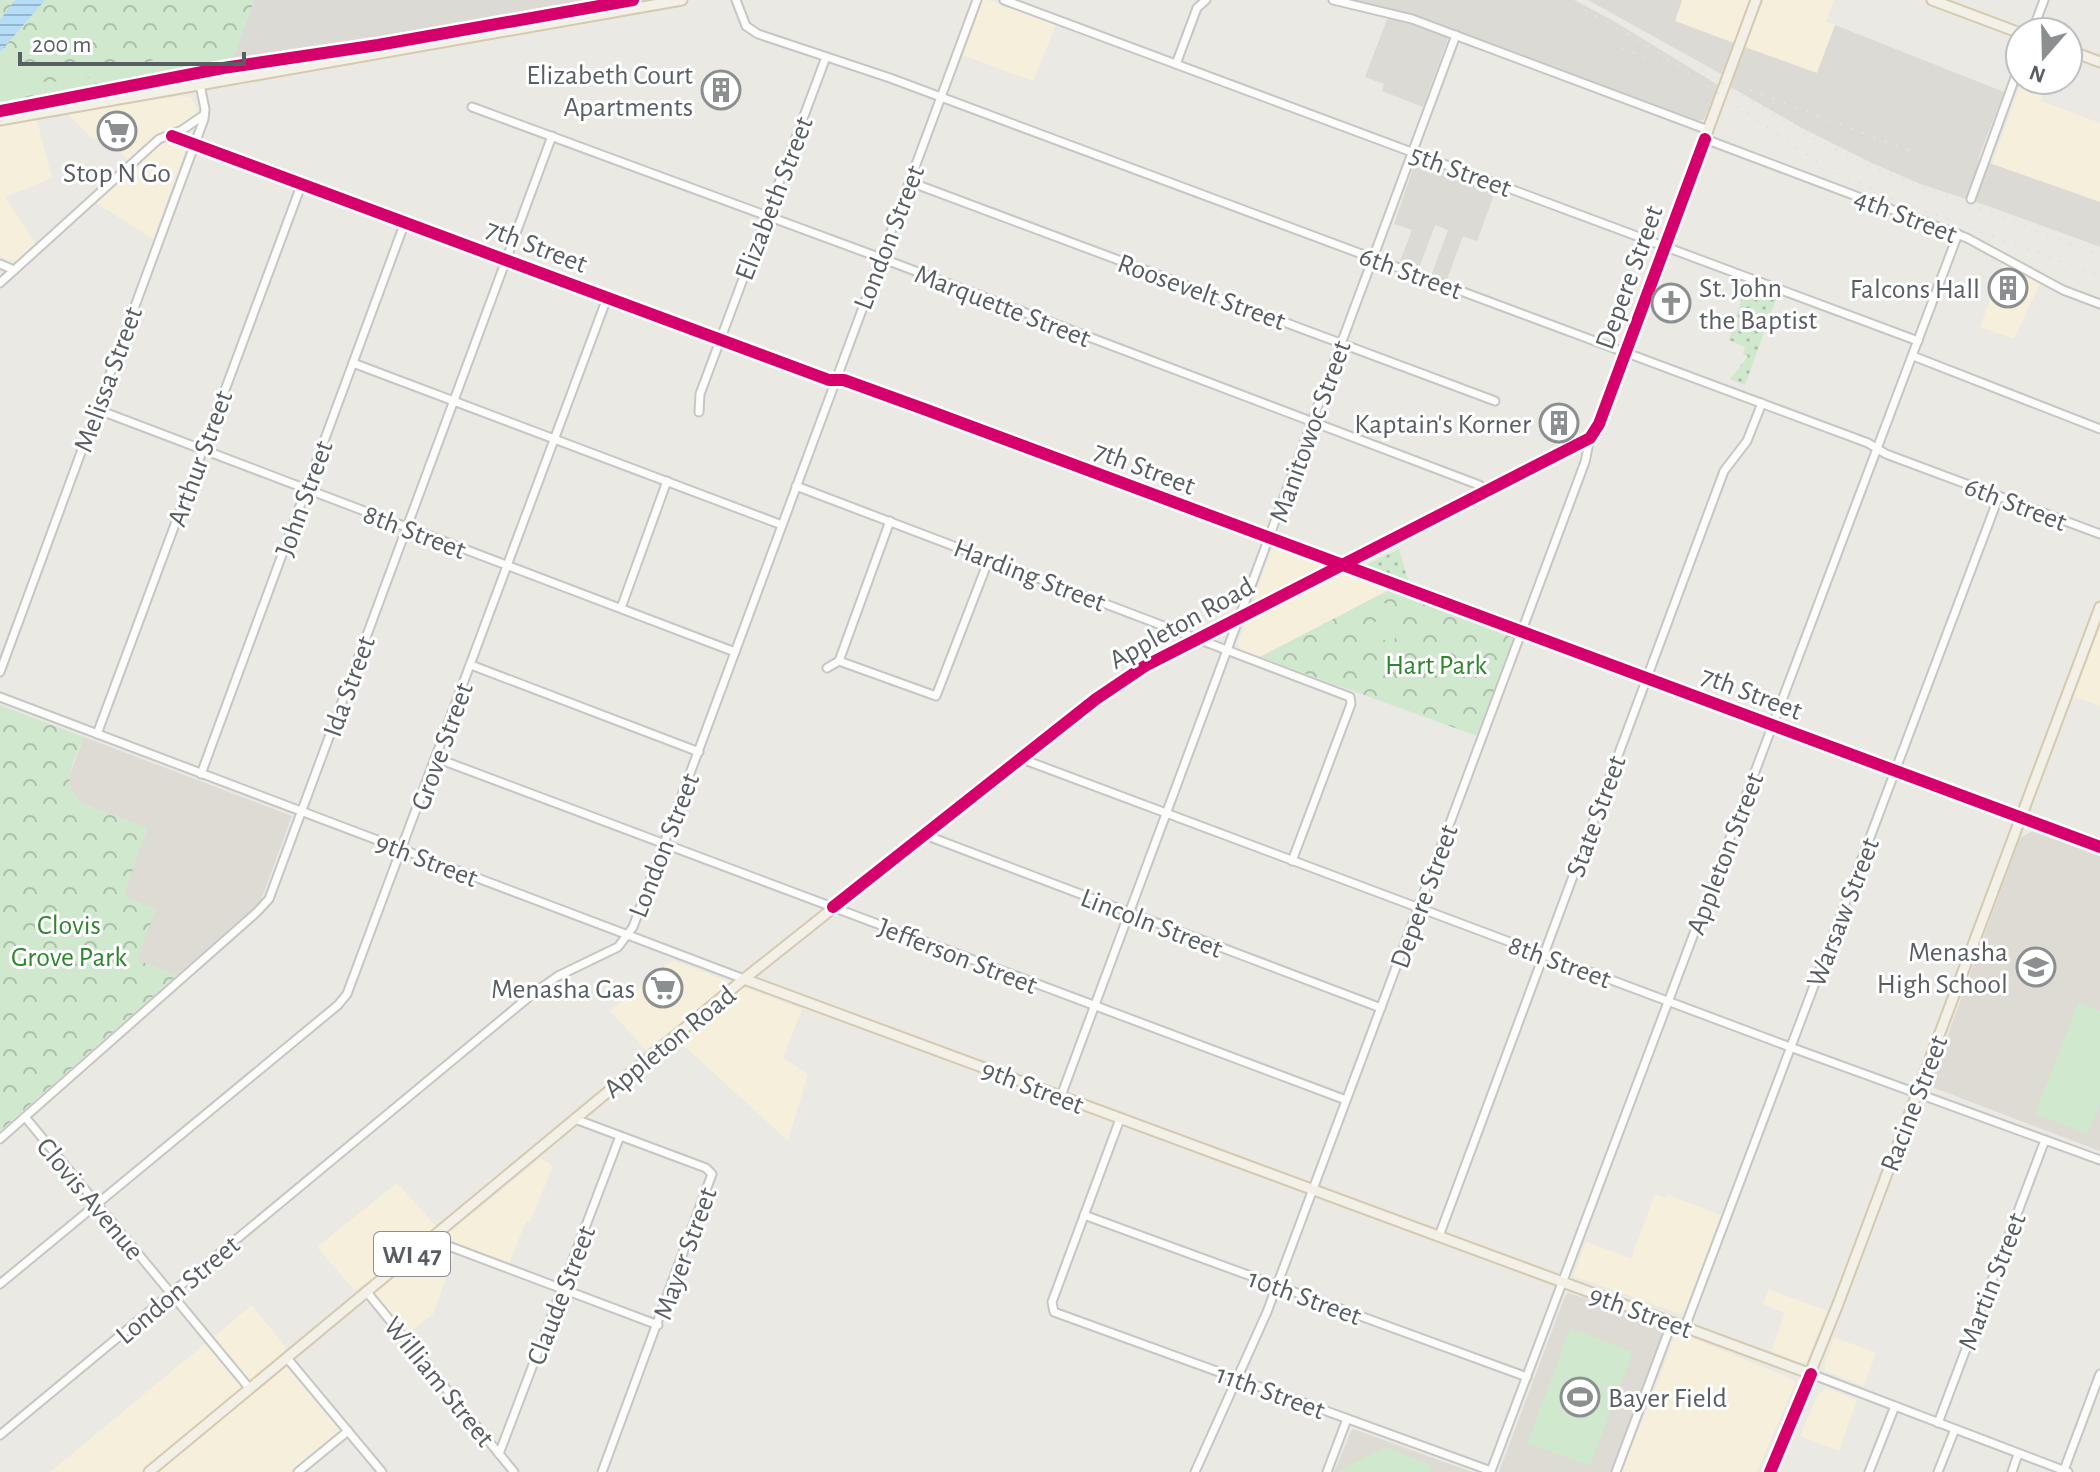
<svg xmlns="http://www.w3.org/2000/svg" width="2100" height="1472" font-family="'Alegreya Sans',sans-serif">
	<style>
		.commercial { fill: #f6efdb }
		.industrial { fill: #dbdad5 }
		.education { fill: #dddbd3 }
		.grass { fill: url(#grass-dots) }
		.forest { fill: url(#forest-crowns) }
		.garden { fill: #d0e8cd }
		.water { fill: url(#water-rules) }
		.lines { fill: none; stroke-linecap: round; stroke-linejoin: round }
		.minor-casing { stroke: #c6c6c5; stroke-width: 11 }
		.major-casing { stroke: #d5caaf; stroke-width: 13 }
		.minor { stroke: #fcfcfb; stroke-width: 7 }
		.major { stroke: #f2f0e7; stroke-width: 9 }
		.rail { stroke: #e2e2e2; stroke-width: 2; stroke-dasharray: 2 10; stroke-linecap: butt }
		.cycleway-casing { stroke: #fff; stroke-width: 17 }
		.cycleway { stroke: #d6006c; stroke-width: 12 }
		.labels { text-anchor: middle; stroke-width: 6; stroke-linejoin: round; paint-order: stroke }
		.shield { fill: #fff; stroke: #8b8e92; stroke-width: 2 }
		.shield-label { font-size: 26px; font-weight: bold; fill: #595e63 }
		.poi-label { font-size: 28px; fill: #595e63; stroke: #fff; text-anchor: end }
		.street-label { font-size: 28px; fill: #595e63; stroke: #fff }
		.park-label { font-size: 28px; fill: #2e862e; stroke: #fff }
	</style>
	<defs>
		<pattern id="grass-dots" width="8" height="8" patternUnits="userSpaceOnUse" patternTransform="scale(2)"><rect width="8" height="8" fill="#d0e8cd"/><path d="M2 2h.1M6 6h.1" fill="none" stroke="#acbfaa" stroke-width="1.8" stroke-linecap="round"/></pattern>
		<pattern id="forest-crowns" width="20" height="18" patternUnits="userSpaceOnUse" patternTransform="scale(2)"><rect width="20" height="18" fill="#d0e8cd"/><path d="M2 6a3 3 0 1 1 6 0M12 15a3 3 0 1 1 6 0" fill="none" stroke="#acbfaa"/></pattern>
		<pattern id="water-rules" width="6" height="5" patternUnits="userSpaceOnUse" patternTransform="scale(2)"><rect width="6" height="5" fill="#b6ddf7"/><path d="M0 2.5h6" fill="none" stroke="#97b6cc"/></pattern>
	</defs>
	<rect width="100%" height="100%" fill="#eae9e4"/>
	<g class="commercial">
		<polygon points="982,0 988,0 1056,25 1033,81 962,55"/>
		<polygon points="1682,0 1750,0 1734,43 1675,21"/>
		<polygon points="1764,0 1834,0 1826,22 1835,25 1817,73 1745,47"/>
		<polygon points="2022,80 2048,80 2041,101 2100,123 2100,202 1992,164"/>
		<polygon points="183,96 191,97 197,110 185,152 153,239 96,203 135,168 103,134 94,140 65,111"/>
		<polygon points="36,117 52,178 5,197 36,244 19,260 12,261 0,257 0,124"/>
		<polygon points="2003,263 2040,283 2014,339 1980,327"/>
		<polygon points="1277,547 1346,575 1389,590 1260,657 1241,651 1238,644 1271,551"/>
		<polygon points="2100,626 2100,706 2074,697"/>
		<polygon points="672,960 802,1009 783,1058 808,1074 788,1141 669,1032 646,1050 610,1011"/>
		<polygon points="541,1158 553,1166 530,1222 526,1221 509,1264 458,1246 433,1314 407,1334 365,1283 355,1291 317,1247 397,1183 445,1236"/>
		<polygon points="1655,1194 1666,1198 1668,1195 1721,1215 1686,1309 1681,1314 1573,1276 1586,1242 1631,1258"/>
		<polygon points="1769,1289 1827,1311 1806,1362 1798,1362 1771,1351 1785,1313 1763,1304"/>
		<polygon points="252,1305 286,1348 279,1356 342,1430 290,1472 50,1472"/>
		<polygon points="1676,1331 1794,1380 1795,1384 1757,1472 1621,1472 1658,1382"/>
		<polygon points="1834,1337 1876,1353 1864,1386 1825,1371 1824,1365"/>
		<polygon points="1826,1388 1857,1400 1839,1451 1800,1436 1818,1394"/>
	</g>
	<g class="industrial">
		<polygon points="254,0 641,0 637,4 228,72"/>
		<polygon points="1353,0 1574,0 1612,20 1718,85 1704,120 1698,120 1451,30 1423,107 1382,91 1384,84 1365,77 1391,9"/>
		<polygon points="1588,0 1682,0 1675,21 1734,43 1723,75"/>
		<polygon points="1835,25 2004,92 1978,159 2100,202 2100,247 1991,207 1920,184 1872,163 1800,127 1729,86 1745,47 1817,73"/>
		<polygon points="1418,162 1498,184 1477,241 1463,236 1446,282 1431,276 1448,230 1435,225 1418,271 1399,264 1412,230 1394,224 1414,166"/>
	</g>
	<g class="education">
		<polygon points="84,737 292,816 260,903 177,975 136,960 123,896 147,828 81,803 70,790 70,773"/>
		<polygon points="2033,831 2100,855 2100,1151 1929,1086 2020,838"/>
		<polygon points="1569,1293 1659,1323 1664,1330 1613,1472 1499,1472 1565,1296"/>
		<polygon points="1352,1429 1356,1430 1472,1472 1334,1472"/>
	</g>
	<g class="grass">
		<polygon points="1745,288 1776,299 1745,385 1730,379 1748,356 1743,354 1745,347 1729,340"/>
		<polygon points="1399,549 1409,584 1367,568 1368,564"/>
	</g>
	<g class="forest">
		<polygon points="0,0 254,0 228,72 108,98 0,117"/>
		<polygon points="1389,590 1515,636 1477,736 1260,657"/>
		<path d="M0,705L84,737C74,761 59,782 81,803L147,828L124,896L156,909L137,960L177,975L0,1131Z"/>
	</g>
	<g class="garden">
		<path d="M188,46L192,56L200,64L0,101V63L12,56L30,80C64,90 156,62 188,46Z"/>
		<polygon points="1379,601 1397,608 1403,607 1407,611 1407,617 1402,620 1393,643 1372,635 1373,625 1379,617 1374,615"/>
		<polygon points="2078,1002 2100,1011 2100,1102 2088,1134 2035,1114"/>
		<polygon points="1570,1328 1633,1352 1590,1466 1527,1443"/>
		<polygon points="1385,1447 1431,1465 1430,1472 1337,1472"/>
	</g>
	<polygon class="water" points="15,0 45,0 0,52 0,20"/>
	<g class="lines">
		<defs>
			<g id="minor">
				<polyline points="736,0 746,26 758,34 890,78 1868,443 1886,454 2100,534"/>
				<polyline points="1004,0 1918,341"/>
				<polyline points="1333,0 1412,19 1708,130"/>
				<polyline points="2032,32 2044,0"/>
				<polyline points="1176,64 1197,8 1206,0"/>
				<polyline points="472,107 881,258 1479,485 1487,491"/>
				<polyline points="172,136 829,380 844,380 924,409 2100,847"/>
				<polyline points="1705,139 1967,238 2063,290 2100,304"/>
				<polyline points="910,182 1495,401"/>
				<polyline points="1971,199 2020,64"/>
				<polyline points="0,264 14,270"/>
				<polyline points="0,283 159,139 182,130 204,115"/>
				<polyline points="1913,356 2100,429"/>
				<polyline points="353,363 782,525"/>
				<polyline points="96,409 735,652"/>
				<polyline points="699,412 700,394 826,57"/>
				<polyline points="796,486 1350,697 1351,704 1292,861"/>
				<polyline points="621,608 667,481"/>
				<polyline points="839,661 936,696 989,559"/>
				<polyline points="471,665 699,752"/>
				<polyline points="827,668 839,661 890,521"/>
				<polyline points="0,672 204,119 205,109 200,85"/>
				<polyline points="0,697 744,979"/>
				<polyline points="97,734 302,183"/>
				<polyline points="436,758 1346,1100"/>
				<polyline points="1022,759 1790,1047 2100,1160"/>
				<polyline points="201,774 405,222"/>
				<polyline points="925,835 1381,1008"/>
				<polyline points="1061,1096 1456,35"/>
				<polyline points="25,1117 250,1389"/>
				<polyline points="575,1119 706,1168 712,1174 602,1472"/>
				<polyline points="1120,1119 1052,1302 1054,1312 1491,1471 1958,234"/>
				<polyline points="0,1139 257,912 269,899 552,136"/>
				<polyline points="1084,1215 1527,1377"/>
				<polyline points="1439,1236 1724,471 1747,441 1762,403"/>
				<polyline points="430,1239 658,1325"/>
				<polyline points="0,1284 338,1005 347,994 607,298"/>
				<polyline points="366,1291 514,1472"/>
				<polyline points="1685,1327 1999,496"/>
				<polyline points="287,1358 382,1472"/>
				<polyline points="1811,1374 2068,1472"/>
				<polyline points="1938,1423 2045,1140"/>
				<polyline points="0,1435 535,992 558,976 618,947 633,927 977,0"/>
				<polyline points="499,1454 620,1136"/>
				<polyline points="2064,1470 2100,1374"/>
				<polyline points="298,1472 348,1431"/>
				<polyline points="1195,1472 1267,1312 1585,462 1590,438"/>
				<polyline points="1327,1472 1347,1419"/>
				<polyline points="1616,1472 1672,1322"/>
				<polyline points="1869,1472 1895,1406"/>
				<polyline points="1938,1472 1955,1429"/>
				<polyline points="2012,1472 2018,1454"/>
			</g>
			<g id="major">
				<polyline points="1932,0 2020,33"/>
				<polyline points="2068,50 2100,62"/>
				<polyline points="0,120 682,0"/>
				<polyline points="744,979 1811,1374"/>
				<polyline points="149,1472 744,979 1096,699 1165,655 1590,438 1599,424 1756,0"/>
				<polyline points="1770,1472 1838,1304 2100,607"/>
			</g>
		</defs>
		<use href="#minor" class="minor-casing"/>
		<use href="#major" class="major-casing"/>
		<use href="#minor" class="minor"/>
		<use href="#major" class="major"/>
		<g class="rail">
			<polyline points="1585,10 1655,50 1828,169 1899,201 2100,276"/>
			<polyline points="1622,48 1657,62"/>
			<polyline points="1701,70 1809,136 1872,167 2100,255"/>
			<polyline points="1750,90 1911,151"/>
		</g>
		<defs>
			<g id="cycleway">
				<polyline points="0,111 223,68 378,45 633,0"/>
				<polyline points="172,136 829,380 844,380 924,409 2100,847"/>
				<polyline points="833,907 1096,699 1145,666 1590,438 1599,424 1705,139"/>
				<polyline points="1770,1472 1811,1374"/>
			</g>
		</defs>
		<use href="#cycleway" class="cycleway-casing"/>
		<use href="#cycleway" class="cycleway"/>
	</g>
	<defs>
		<symbol id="building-ring" viewBox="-11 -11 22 22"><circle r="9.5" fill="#fff" stroke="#8c8f90" stroke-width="1.5"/><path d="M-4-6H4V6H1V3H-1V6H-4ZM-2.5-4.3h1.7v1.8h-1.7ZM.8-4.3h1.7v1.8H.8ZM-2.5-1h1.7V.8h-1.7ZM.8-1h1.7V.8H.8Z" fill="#8c8f90"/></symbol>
		<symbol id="supermarket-ring" viewBox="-11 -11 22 22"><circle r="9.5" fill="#fff" stroke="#8c8f90" stroke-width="1.5"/><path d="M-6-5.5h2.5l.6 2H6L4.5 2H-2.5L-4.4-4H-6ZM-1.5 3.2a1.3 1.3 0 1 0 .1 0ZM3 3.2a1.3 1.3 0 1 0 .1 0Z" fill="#8c8f90"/></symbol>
		<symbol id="church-ring" viewBox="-11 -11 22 22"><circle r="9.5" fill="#fff" stroke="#8c8f90" stroke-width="1.5"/><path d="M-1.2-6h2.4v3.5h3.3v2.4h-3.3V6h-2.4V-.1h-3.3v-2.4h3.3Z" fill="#8c8f90"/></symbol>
		<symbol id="school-ring" viewBox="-11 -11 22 22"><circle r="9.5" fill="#fff" stroke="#8c8f90" stroke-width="1.5"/><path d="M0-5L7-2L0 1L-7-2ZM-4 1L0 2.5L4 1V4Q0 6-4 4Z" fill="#8c8f90"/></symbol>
		<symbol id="stadium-ring" viewBox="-11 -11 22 22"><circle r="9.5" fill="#fff" stroke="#8c8f90" stroke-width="1.5"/><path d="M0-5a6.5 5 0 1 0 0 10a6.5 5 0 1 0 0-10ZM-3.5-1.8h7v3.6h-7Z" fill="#8c8f90"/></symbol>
	</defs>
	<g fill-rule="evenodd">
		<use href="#building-ring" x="699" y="68" width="44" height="44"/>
		<use href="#supermarket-ring" x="95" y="109" width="44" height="44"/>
		<use href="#building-ring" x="1986" y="266" width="44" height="44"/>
		<use href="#church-ring" x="1649" y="281" width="44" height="44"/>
		<use href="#building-ring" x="1537" y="401" width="44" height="44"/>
		<use href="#school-ring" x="2014" y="945" width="44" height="44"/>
		<use href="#supermarket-ring" x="641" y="966" width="44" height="44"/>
		<use href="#stadium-ring" x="1558" y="1375" width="44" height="44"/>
	</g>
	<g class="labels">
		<rect class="shield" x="374" y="1232" width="76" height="44" rx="6"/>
		<g class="shield-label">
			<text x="412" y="1263">WI 47</text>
		</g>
		<g class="poi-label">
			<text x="693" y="84">Elizabeth Court<tspan x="693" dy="32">Apartments</tspan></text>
			<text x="117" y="182" text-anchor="middle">Stop N Go</text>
			<text x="1699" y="297" text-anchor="start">St. John<tspan x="1699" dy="32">the Baptist</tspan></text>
			<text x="1980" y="298">Falcons Hall</text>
			<text x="1531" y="433">Kaptain's Korner</text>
			<text x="2008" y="961">Menasha<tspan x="2008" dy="32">High School</tspan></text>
			<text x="635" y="998">Menasha Gas</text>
			<text x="1608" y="1407" text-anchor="start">Bayer Field</text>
		</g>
		<g class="street-label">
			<text transform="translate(1461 170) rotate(20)" y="10">5th Street</text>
			<text transform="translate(773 198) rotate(-69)" y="10">Elizabeth Street</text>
			<text transform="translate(1906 215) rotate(21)" y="10">4th Street</text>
			<text transform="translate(888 237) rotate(-69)" y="10">London Street</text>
			<text transform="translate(537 245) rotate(21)" y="10">7th Street</text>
			<text transform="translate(1411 272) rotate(20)" y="10">6th Street</text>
			<text transform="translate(1628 277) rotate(-70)" y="10">Depere Street</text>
			<text transform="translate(1202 291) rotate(20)" y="10">Roosevelt Street</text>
			<text transform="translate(1003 305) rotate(21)" y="10">Marquette Street</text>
			<text transform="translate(107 379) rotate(-70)" y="10">Melissa Street</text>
			<text transform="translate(1309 431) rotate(-70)" y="10">Manitowoc Street</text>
			<text transform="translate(199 458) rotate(-70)" y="10">Arthur Street</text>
			<text transform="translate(1145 467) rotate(21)" y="10">7th Street</text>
			<text transform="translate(303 498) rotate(-70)" y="10">John Street</text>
			<text transform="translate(2016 503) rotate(21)" y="10">6th Street</text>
			<text transform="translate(415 531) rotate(21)" y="10">8th Street</text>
			<text transform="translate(1030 574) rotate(21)" y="10">Harding Street</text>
			<text transform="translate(1181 622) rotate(-29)" y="10">Appleton Road</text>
			<text transform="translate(348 686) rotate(-70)" y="10">Ida Street</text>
			<text transform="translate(1752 692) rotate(21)" y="10">7th Street</text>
			<text transform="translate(441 746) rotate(-70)" y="10">Grove Street</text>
			<text transform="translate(1595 816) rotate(-70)" y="10">State Street</text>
			<text transform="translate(663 845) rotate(-69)" y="10">London Street</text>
			<text transform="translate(1724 853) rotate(-69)" y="10">Appleton Street</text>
			<text transform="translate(427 859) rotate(21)" y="10">9th Street</text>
			<text transform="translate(1423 896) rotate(-70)" y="10">Depere Street</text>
			<text transform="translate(1842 912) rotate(-69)" y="10">Warsaw Street</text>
			<text transform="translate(1152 922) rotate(21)" y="10">Lincoln Street</text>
			<text transform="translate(958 955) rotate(21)" y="10">Jefferson Street</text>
			<text transform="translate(1560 961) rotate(20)" y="10">8th Street</text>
			<text transform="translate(669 1041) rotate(-39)" y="10">Appleton Road</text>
			<text transform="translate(1033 1086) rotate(21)" y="10">9th Street</text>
			<text transform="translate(1913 1103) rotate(-69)" y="10">Racine Street</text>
			<text transform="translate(91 1198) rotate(50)" y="10">Clovis Avenue</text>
			<text transform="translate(684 1253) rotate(-70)" y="10">Mayer Street</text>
			<text transform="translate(1991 1281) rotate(-69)" y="10">Martin Street</text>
			<text transform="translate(177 1289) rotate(-40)" y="10">London Street</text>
			<text transform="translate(560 1295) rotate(-69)" y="10">Claude Street</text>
			<text transform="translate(1305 1296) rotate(20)" y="10">10th Street</text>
			<text transform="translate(1641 1311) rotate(20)" y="10">9th Street</text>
			<text transform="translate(440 1381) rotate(51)" y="10">William Street</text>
			<text transform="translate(1271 1391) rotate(20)" y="10">11th Street</text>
		</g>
		<g class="park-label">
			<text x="1436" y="674">Hart Park</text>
			<text x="69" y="934">Clovis<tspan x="69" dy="32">Grove Park</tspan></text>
		</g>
	</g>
	<g transform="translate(2044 56) rotate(200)"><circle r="38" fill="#ffffff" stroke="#bdbfc1" stroke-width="2"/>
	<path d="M0-6L14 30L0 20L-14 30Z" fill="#8c8f90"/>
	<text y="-12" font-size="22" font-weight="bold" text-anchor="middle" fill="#595e63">N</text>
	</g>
	<path d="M20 52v12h224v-12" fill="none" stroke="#595e63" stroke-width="4"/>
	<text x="32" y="52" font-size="24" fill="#595e63" stroke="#ffffff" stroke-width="6" paint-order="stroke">200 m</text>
</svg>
